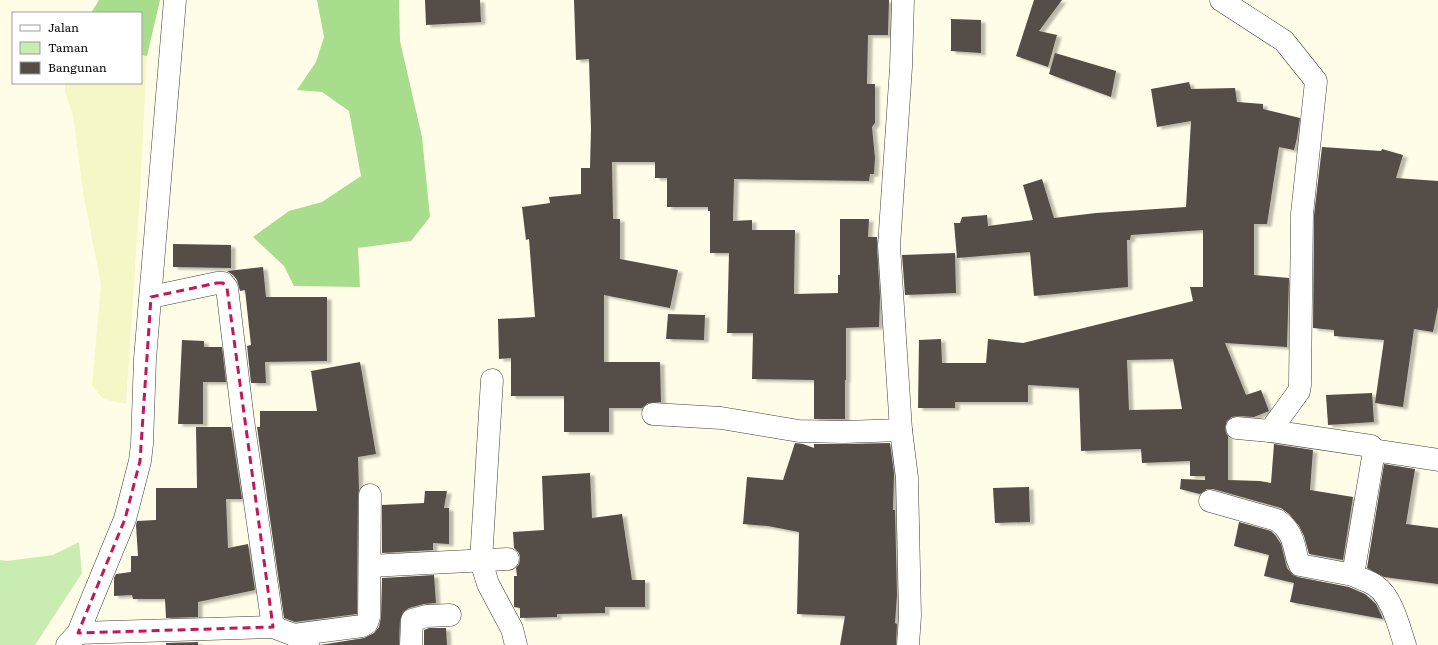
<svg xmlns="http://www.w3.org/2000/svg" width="1438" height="645" font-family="Literata,serif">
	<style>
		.farmland { fill: #f6f7c7 }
		.green { fill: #c9ecb0 }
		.forest { fill: #a9dd8e }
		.building { fill: #544d46; fill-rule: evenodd; filter: url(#shadow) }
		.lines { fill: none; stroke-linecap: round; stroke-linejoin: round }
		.street-casing { stroke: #3e3e3e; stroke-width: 23 }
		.street { stroke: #fff; stroke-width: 22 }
		.marked { fill: none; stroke: #c2185b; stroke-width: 3; stroke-dasharray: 8 5; stroke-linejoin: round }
	</style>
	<defs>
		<filter id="shadow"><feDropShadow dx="4.5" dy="2.5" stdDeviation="1" flood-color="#0004"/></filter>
	</defs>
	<rect width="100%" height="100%" fill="#fffde8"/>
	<polygon class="farmland" points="141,55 147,56 140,194 126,404 103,399 92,385 101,285 83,192 73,115 65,92 65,83 141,83"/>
	<polygon class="green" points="79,542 82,573 35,645 0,645 0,560 7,561 53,555"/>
	<g class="forest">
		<polygon points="99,0 160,0 147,56 141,55 141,13 91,13"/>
		<polygon points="317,0 399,0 400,41 422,137 430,217 411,241 358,248 360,287 294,286 284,266 253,237 289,211 322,202 361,176 349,111 322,92 297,90 316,62 324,37"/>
	</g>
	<g class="building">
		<polygon points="425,0 480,0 481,22 426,25"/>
		<polygon points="574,0 889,0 888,35 868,35 867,84 875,84 875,123 872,127 875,158 874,174 870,174 869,181 734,179 733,221 752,220 752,230 795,230 794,294 838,293 838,275 840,275 840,219 869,219 868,237 877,237 877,247 880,297 879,327 846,328 846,380 845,380 845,419 814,419 814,380 752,379 753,333 727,333 729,253 710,253 710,211 708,211 708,207 667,207 667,178 655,178 655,162 612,162 613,219 620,219 620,259 678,270 670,308 604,295 604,362 660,362 661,402 648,403 642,408 609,408 609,432 564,432 564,396 511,396 511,358 499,359 498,319 535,317 529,239 526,240 522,207 550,203 549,197 581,194 581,168 590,168 591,129 589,59 576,60"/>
		<polygon points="1034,0 1062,0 1039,31 1057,35 1048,67 1016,56"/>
		<polygon points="951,19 981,20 981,53 951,51"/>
		<polygon points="1055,53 1116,71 1111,97 1049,74"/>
		<path d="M1189,82L1191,89L1235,88L1237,102L1263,104V109L1300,118L1297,138L1294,150L1279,147L1267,224H1254V275L1289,278L1287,347L1225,343L1246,395L1261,390L1269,411L1254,417L1238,416L1232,417L1227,421L1225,427L1226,433L1228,436V480L1260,481L1271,483L1274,444L1313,450L1310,490L1353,497L1343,560L1309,554L1304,536L1299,526L1289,514L1281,508L1213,489H1207L1200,494L1180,489L1181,479L1205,480V476H1190V461L1142,463L1141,449L1081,451L1079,388L1028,385V402H955V408H918L919,340L941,339L942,363H986L988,339L1023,343L1193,301L1190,287H1203V230L1131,235L1130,240H1127L1128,287L1034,296L1030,252L957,258L954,223H960L962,217L987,215L988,226L1033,220L1023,185L1042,179L1054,218L1096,213L1186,207L1191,121L1157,127L1151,89ZM1173,359L1182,409L1129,410L1127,360Z"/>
		<polygon points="1322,147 1381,151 1382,149 1403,155 1396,178 1438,181 1438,307 1433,332 1414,329 1403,407 1375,403 1384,340 1334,336 1334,330 1313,328 1314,215"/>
		<polygon points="173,244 231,245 231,268 173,267"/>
		<polygon points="955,253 956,293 905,295 902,255"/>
		<polygon points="263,267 266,297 327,297 327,361 265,362 266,383 251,383 247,346 251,345 245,290 240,291 237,280 233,275 227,271"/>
		<polygon points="668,314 705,315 704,340 666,339"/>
		<polygon points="182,340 204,341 204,347 222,347 226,382 203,382 203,424 178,424"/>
		<polygon points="360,362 376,454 358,457 359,490 358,495 357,614 295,622 284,618 257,427 260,427 260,411 317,411 311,371"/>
		<polygon points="1372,393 1374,422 1328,425 1326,395"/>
		<polygon points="196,427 231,427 242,499 226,499 228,548 248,544 255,590 198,602 198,617 166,618 165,599 133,599 132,595 114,596 114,578 116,574 131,572 131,556 138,556 136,525 137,521 156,520 156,488 197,488"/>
		<polygon points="795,443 803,444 814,448 814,444 844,444 890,443 894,473 893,510 895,510 897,595 895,623 897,624 896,645 840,645 845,616 797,614 799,532 768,526 743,524 747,477 783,480"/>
		<polygon points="1384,464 1415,469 1406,524 1438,528 1438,584 1384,577 1367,568"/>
		<polygon points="590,473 592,518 622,514 632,580 645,580 645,607 605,607 605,613 557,614 557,617 520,618 520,608 514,607 514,576 517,576 516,568 519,564 520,558 519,553 514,548 513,532 544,530 542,476"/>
		<polygon points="1029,487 1030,522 995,523 993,488"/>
		<polygon points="425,491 447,491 444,508 449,508 449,544 433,543 433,550 382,553 382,505 424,503"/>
		<polygon points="1239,522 1271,531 1275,535 1281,544 1287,568 1293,575 1298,577 1349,587 1365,594 1376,604 1383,619 1290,602 1294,583 1264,576 1269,555 1234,546"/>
		<polygon points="434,575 436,603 424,604 409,608 403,612 400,620 399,645 320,645 364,638 374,633 379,627 381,617 382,578"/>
		<polygon points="429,628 446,628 447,645 424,645 424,630"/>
		<polygon points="198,642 198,645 166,645 166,643"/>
	</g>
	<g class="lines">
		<defs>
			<g id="street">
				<polyline points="903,0 901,67 889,246 901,430 907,478 910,616 908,645"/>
				<polyline points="1221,0 1284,41 1316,81 1302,214 1300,385 1299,391 1270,431"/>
				<polyline points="151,297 217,283 223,283 227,288 243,420 273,627"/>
				<polyline points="492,380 481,561 488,584 512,629 516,645"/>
				<polyline points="653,414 721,418 799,431 844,432 901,430"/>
				<path d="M1237,428L1270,431L1371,446L1373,450V457L1353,575C1360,579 1370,581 1376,586C1392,597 1399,627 1405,645"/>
				<polyline points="1373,450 1438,460"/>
				<path d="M1210,501L1277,520C1288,528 1292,536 1295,549C1296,555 1297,559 1300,565L1353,575"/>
				<polyline points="370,566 508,559"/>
				<polyline points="78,633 273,627 294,635 308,645"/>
				<polyline points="294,635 362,626 367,623 369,617 370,495"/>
				<polyline points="67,645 78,633 125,519 140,461 142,444 145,359 175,0"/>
				<polyline points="411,645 412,620 427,616 450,615"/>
			</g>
		</defs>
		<use href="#street" class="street-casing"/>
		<use href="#street" class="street"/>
	</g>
	<path class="marked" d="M217,283H223L227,288L273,627L78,633L125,519L140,461L151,297Z"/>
	<rect x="12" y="12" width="130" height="72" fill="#ffffff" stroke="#9d9d9d"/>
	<rect x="20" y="25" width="20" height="6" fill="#ffffff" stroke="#9d9d9d"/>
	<text x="48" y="32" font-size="12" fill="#0b0b0b">Jalan</text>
	<rect x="20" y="42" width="20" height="12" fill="#c9ecb0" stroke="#9d9d9d"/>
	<text x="48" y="52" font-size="12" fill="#0b0b0b">Taman</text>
	<rect x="20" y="62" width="20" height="12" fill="#544d46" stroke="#9d9d9d"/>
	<text x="48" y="72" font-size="12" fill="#0b0b0b">Bangunan</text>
</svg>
